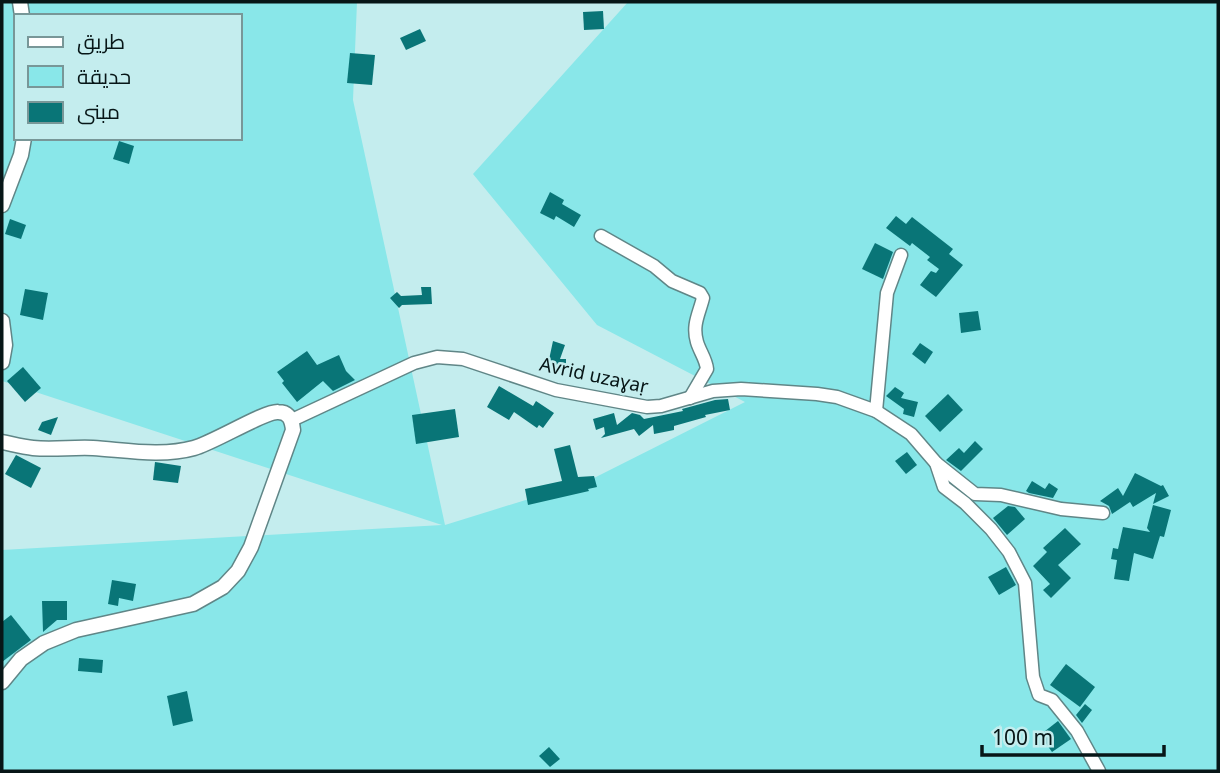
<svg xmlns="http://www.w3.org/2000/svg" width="1220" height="773" font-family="'Noto Sans',Cairo,sans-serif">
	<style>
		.green { fill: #89e7e9; fill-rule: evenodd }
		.building { fill: #097577 }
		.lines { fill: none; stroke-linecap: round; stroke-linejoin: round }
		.minor-casing { stroke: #608687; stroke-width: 15 }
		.tertiary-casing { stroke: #608687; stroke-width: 17 }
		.minor { stroke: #fff; stroke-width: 12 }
		.tertiary { stroke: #fff; stroke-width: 14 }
		.labels { text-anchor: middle; stroke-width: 5; stroke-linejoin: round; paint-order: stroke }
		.street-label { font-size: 19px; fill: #071617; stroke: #c4edee }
	</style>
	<rect width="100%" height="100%" fill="#c4edee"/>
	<path class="green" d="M2,2H357L353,100L445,525L590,480L745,402L597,325L473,174L628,2H1218V771H2V550L442,525L2,381ZM16,16H240V138H16Z"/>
	<g class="building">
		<polygon points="603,11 604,29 584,30 583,12"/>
		<polygon points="420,29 426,41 406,50 400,38"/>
		<polygon points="350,53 375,55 372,85 347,83"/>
		<polygon points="119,141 134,146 129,164 113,159"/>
		<polygon points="550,192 564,200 562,204 581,215 574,227 556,216 554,220 540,213"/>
		<polygon points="896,216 906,224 912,217 953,249 949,254 963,265 936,297 920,285 931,271 936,273 939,269 927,260 930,257 912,243 910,246 886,228"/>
		<polygon points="10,219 26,225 21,239 5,234"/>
		<polygon points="875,243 893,252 883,279 862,269"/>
		<polygon points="421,287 431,287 432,304 402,305 399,308 390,298 397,292 401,296 422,295"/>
		<polygon points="25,289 48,293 43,320 20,315"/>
		<polygon points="978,311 981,330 961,333 959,313"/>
		<polygon points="553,341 565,345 560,359 566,359 566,370 547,369"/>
		<polygon points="920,343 933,352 925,364 912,354"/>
		<polygon points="307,351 317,365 339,355 346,371 355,380 333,391 323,381 297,402 282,383 284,381 277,372"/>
		<polygon points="23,367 41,388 25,402 7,381"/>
		<polygon points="499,386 533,406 536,401 554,413 543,428 539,425 537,428 514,412 509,420 487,407"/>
		<polygon points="895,387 904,393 901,398 918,402 914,417 903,414 904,409 886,396"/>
		<polygon points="948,394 963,410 940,432 925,416"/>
		<polygon points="728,399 730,410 705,415 706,417 674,426 674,430 654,434 653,425 639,436 634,429 601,438 605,434 604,427 596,430 593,419 614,413 617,425 632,413 640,415 644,419 683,411 682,409 715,400"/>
		<polygon points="455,409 459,437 416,444 412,415"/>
		<polygon points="58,417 51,435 38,430 42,422"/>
		<polygon points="975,441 983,449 961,471 946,460 959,448 964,453"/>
		<polygon points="570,445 578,477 594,476 597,487 588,489 589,491 528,505 525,489 562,481 554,449"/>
		<polygon points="907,452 917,465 906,474 895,461"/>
		<polygon points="16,455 41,468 31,488 5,474"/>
		<polygon points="155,462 181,466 178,483 153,480"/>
		<polygon points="1135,473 1161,486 1163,485 1169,496 1153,504 1156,493 1133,507 1130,502 1112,514 1109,506 1100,501 1118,488 1123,496"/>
		<polygon points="1032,481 1045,489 1049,483 1058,489 1053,498 1029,493 1026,491"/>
		<polygon points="1153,505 1171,510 1164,537 1160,536 1153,559 1134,553 1129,581 1114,579 1117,560 1111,559 1113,548 1118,549 1123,527 1150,532 1147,528"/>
		<polygon points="1008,506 1015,507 1025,519 1007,535 993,518"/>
		<polygon points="1065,528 1081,544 1058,565 1071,578 1051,598 1043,590 1050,584 1033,566 1047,552 1043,548"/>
		<polygon points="1006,567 1016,585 999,595 988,577"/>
		<polygon points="112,580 136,584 133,601 119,598 118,606 108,604"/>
		<polygon points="42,601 67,601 67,620 57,620 43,632"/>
		<polygon points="11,615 31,640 2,662 2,622"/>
		<polygon points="79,658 103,660 102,673 78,671"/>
		<polygon points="1066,664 1095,687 1080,707 1050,685"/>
		<polygon points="187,691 193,721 173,726 167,696"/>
		<polygon points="1085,704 1092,710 1082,723 1076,715"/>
		<polygon points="1058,721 1071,739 1052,752 1040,735"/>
		<polygon points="549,747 560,759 550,767 539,756"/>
	</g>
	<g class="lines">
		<defs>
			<g id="minor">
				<path d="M601,236L654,266L672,281L700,293L703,298C699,314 692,325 697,342C700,352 706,359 707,369L690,398"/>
				<polyline points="876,411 887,293 901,255"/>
				<polyline points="292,420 414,363 437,357 463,359 556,390 647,407 661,406 713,391 741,389 817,394 837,397 876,411 911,434 936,463 944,487 965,503 991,529 1009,552 1025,583 1033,677 1039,695 1052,700 1077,731 1099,771"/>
				<polyline points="936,463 975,494 1001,495 1061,509 1103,513"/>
			</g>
			<g id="tertiary">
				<polyline points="20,2 22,16"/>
				<polyline points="2,205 21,155 24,138"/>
				<polyline points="2,321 5,345 2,362"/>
				<path d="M2,442C12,444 23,447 33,448C53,450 73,447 93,448C125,450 162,457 194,448C213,443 265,411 278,412C289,412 292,420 293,430L251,547L238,571L223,587L193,604L76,630L44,643L21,659L2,682"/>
			</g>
		</defs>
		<use href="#minor" class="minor-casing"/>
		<use href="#tertiary" class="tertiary-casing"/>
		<use href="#minor" class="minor"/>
		<use href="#tertiary" class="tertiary"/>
	</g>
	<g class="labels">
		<g class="street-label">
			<text transform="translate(594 375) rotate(12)" y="7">Avrid uzaɣaṛ</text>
		</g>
	</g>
	<rect width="1220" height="773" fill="none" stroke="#071617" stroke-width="7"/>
	<rect x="14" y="14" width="228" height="126" fill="#c4edee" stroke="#789798" stroke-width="2"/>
	<rect x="28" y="37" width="35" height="10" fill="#ffffff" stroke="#789798" stroke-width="2"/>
	<text x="77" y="49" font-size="21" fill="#071617">طريق</text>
	<rect x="28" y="66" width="35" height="21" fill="#89e7e9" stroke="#789798" stroke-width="2"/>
	<text x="77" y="84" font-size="21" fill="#071617">حديقة</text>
	<rect x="28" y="102" width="35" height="21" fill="#097577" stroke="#789798" stroke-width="2"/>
	<text x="77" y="119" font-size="21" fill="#071617">مبنى</text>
	<path d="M982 745v10h182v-10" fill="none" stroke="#071617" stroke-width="3.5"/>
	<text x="992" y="745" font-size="21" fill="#071617" stroke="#c4edee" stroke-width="5" paint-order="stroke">100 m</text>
</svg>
